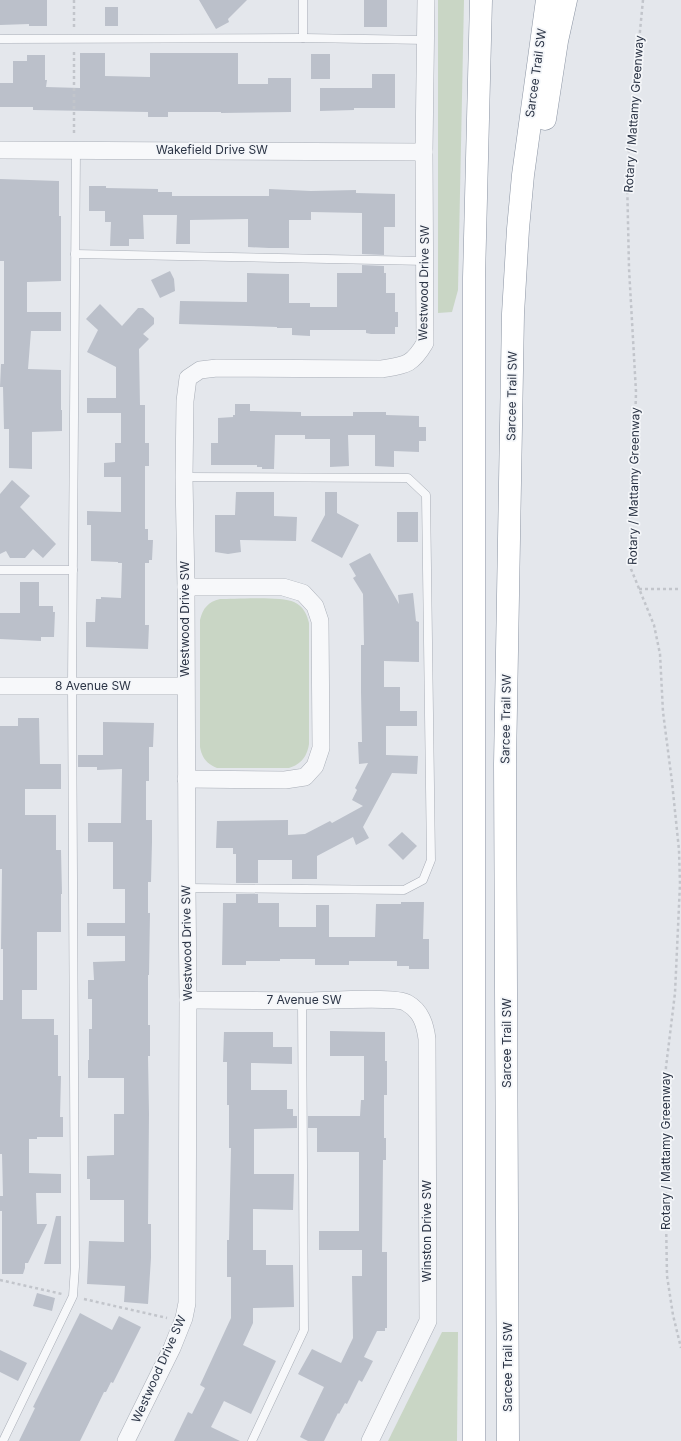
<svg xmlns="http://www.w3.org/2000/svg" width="681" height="1441" font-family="Inter,sans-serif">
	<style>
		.green { fill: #c9d6c5 }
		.building { fill: #bbc0ca }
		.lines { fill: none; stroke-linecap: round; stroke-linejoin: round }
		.service-casing { stroke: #a9aeb7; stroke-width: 9 }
		.minor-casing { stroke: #a9aeb7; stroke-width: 18 }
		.trunk-casing { stroke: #8b94a3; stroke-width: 23 }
		.path { stroke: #c2c5cb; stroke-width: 2.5; stroke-dasharray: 3 3; stroke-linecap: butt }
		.service { stroke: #f7f8fa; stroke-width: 8 }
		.minor { stroke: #f7f8fa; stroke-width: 17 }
		.trunk { stroke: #fff; stroke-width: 22 }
		.labels { text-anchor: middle; stroke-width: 3.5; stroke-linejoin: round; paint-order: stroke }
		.street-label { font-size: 12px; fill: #2b3445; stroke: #f4f6f9 }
	</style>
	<rect width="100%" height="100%" fill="#e4e7ec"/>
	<g class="green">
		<polygon points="438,0 464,0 458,290 452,312 438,313"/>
		<path d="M220,599C235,599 282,596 294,602C303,606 307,614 309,623V744C307,757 301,764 289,768H217C207,764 202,758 200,747V620C203,608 208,602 220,599Z"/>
		<polygon points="442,1332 458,1332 457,1441 388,1441"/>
	</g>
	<g class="building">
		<polygon points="0,0 47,0 47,26 29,26 29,24 0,25"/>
		<polygon points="199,0 247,0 228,19 229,22 216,29"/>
		<rect x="364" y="0" width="23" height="27"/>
		<rect x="105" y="7" width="13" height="19"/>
		<polygon points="80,53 105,53 105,76 150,77 150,53 238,53 238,84 268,84 268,78 291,78 291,112 221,113 221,112 168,112 168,117 148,117 148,112 33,110 33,107 0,107 0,83 13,83 13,61 27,61 27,55 45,55 45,80 47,80 46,87 80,88"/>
		<rect x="311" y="54" width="19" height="25"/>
		<polygon points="372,74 395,74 395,108 354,108 354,110 320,111 320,88 372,88"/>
		<polygon points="0,179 59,181 59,216 61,216 61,281 27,282 27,312 61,312 61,331 31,331 28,369 61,370 61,410 62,410 62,431 32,432 32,469 9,468 9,429 4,429 3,387 0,387 1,364 4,364 4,261 0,261"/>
		<polygon points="89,186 106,186 106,188 158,189 158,192 172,192 172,196 269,196 269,189 311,191 356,190 356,193 395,194 395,227 384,227 384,255 362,254 362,213 311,212 311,220 289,220 289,248 269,248 248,247 248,219 190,220 190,244 176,244 177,215 143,215 144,239 129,239 129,246 110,246 111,222 105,222 105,211 89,211"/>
		<polygon points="362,265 384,266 384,273 386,273 386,293 395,293 395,312 398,312 398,327 395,327 395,334 371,334 366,333 366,330 310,330 310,336 292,335 292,328 277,328 277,327 179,324 180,301 247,302 247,273 289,274 289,303 310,303 310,307 337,307 337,273 362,273"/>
		<polygon points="170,271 174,279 175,291 160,298 151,280"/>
		<polygon points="100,304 122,326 138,308 143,308 154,318 154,324 143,334 149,339 139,349 140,405 145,405 145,443 149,443 149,466 145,466 145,529 148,529 148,540 153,540 152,560 149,560 149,563 145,563 145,625 149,625 148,649 86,647 86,622 95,622 96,599 101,599 101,597 121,598 122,563 118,563 118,562 91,561 91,525 87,525 87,511 121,512 121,477 104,477 104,463 115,462 115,443 121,443 121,413 87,413 87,398 116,398 116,367 87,352 98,330 86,319"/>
		<polygon points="235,404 250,404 250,411 301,412 301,416 353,416 353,412 386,412 386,415 419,416 419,427 426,427 426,441 419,441 419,452 394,451 394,467 375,466 375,435 348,435 349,466 330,467 330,439 305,439 305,435 275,435 274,469 262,469 262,467 257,467 257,465 211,465 211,443 218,443 218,418 233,417 233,415 235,415"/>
		<polygon points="12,480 30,496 20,507 56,544 43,558 33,549 25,558 10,558 6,551 0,554 0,494"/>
		<polygon points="236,492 274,492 274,516 297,517 296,541 240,540 241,552 228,554 215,552 215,515 235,515"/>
		<polygon points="325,492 337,492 337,513 359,525 342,558 311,541 325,515"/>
		<rect x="397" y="512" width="21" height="30"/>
		<polygon points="370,553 399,604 398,595 413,593 416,621 419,622 419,662 384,661 384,687 400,687 400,711 417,711 417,726 386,726 386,755 418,756 417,774 392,773 363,827 369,838 356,845 353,837 317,856 317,879 292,879 292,860 258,860 258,883 236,883 236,854 233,854 233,848 216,848 217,821 288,820 288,835 305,834 330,821 332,823 363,806 352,800 357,790 355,788 368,763 359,764 358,742 362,742 361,692 361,645 364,645 363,594 353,578 356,576 349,564"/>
		<polygon points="20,582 39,582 39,606 53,606 53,612 55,612 54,637 41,637 41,641 0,639 0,613 20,613"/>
		<polygon points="18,718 39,718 40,764 61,764 61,789 25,789 25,815 56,815 56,850 61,850 62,894 61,894 61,932 37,932 37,990 22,990 22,1019 54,1019 54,1035 58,1035 58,1076 61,1076 60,1117 63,1117 63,1137 37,1137 37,1139 29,1139 29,1173 61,1174 61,1193 36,1193 37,1224 47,1224 28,1263 25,1263 25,1268 23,1274 2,1274 2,1211 0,1211 0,1196 3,1196 2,1154 0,1154 0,1000 3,1000 3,949 1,949 2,869 0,869 0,726 18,726"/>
		<polygon points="103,722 154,723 153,747 149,747 149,781 146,781 146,820 152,820 152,842 151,882 148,882 148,913 150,913 149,975 148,975 148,1025 150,1025 150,1056 148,1056 149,1114 148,1224 151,1224 151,1258 148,1304 124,1302 125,1286 87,1284 89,1241 124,1242 124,1200 90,1200 90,1179 87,1179 87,1156 114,1155 114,1114 124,1114 124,1078 88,1078 88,1060 89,1060 89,1029 92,1029 92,999 88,999 88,980 94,980 93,962 125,961 125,936 87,936 87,923 125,923 125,889 113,889 113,842 88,842 88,823 121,823 122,769 97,770 97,767 78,767 78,755 103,755"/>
		<polygon points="402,832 417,846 403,860 388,845"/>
		<polygon points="236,894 258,894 258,903 279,903 279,927 316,927 316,905 329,905 329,937 375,937 376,904 401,904 401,902 424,902 423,939 429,939 429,969 409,969 409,966 397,966 397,961 349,961 349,965 315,965 315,959 280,959 280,961 246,961 246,965 222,965 223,903 236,903"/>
		<polygon points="330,1031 385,1032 385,1061 387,1061 387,1095 384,1095 384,1138 386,1138 386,1160 383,1160 382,1252 387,1252 387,1328 385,1328 385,1331 377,1331 364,1357 373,1361 362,1382 359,1380 347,1404 345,1403 339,1414 338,1413 324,1441 308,1441 300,1437 324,1387 298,1374 312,1349 341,1363 353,1338 352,1276 362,1276 362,1250 319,1250 319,1231 359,1231 359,1152 317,1152 317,1128 308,1128 308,1116 360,1116 361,1100 364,1100 364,1056 330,1056"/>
		<polygon points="224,1032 273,1032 273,1047 292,1047 292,1064 251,1063 251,1090 287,1090 287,1109 293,1109 293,1116 297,1116 297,1128 254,1129 254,1174 294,1174 293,1210 253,1209 253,1250 266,1250 266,1265 293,1265 294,1307 253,1308 253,1323 243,1345 276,1361 251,1414 224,1401 211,1427 240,1441 174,1441 188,1412 192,1414 205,1388 200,1385 231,1318 231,1277 227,1277 227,1240 229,1240 231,1148 229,1148 229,1105 227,1105 227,1062 223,1062"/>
		<polygon points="56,1216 61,1216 61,1264 44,1264"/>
		<polygon points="37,1293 55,1298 52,1311 33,1306"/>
		<polygon points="80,1313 112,1330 119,1316 141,1327 113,1383 111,1382 106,1392 104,1392 80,1441 19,1441 35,1408 33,1407"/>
		<polygon points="0,1350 27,1363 18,1381 0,1372"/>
	</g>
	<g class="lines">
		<defs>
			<g id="service">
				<polyline points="303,38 303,0"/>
				<polyline points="0,39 303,38 427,40"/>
				<polyline points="75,254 426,261"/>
				<polyline points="184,477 408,478 426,495 431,860 423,880 404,890 187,888"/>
				<polyline points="0,570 73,570"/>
				<polyline points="3,1441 73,1296 75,1267 72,685 76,150"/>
				<polyline points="252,1441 304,1330 302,1001"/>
			</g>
			<g id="minor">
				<polyline points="0,150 424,152"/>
				<polyline points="186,587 283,587 303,593 315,606 320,621 321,748 315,766 305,777 285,780 186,779"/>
				<polyline points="0,686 185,686"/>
				<path d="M188,1000C227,1000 266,1001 304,1001C322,1001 396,996 407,1003C421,1011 425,1024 427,1039L428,1321L370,1441"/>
				<path d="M126,1441L172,1348L184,1318L187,1303L188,1000L187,888L186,587L184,477L185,401L188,378L200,370L217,368L382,369C406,365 412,365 425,343L424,152L426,0"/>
			</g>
			<g id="trunk">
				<polyline points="545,119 557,41 566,0"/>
				<polyline points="474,1441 474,278 481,0"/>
				<polyline points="508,1441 505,764 513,314 518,229 523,175 547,0"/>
			</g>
		</defs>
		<use href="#service" class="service-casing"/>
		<use href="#minor" class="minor-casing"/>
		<use href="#trunk" class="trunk-casing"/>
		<g class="path">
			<polyline points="74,0 74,27"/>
			<polyline points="643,0 630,134 627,176 629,268 636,392 631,569 654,625 660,654 663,712 672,782 679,850 680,884 675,993 666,1067 664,1102 667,1276 673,1315 681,1348"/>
			<polyline points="74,133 74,50"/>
			<polyline points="639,589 681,589"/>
			<polyline points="0,1280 62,1294"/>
			<polyline points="84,1299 167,1318"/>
		</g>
		<use href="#service" class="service"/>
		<use href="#minor" class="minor"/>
		<use href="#trunk" class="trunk"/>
	</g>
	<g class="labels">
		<g class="street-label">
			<text transform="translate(536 73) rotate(-82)" y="4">Sarcee Trail SW</text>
			<text transform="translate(634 114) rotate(-86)" y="4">Rotary / Mattamy Greenway</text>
			<text x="212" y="154">Wakefield Drive SW</text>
			<text transform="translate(424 283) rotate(-89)" y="4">Westwood Drive SW</text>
			<text transform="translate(512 396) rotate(-89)" y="4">Sarcee Trail SW</text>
			<text transform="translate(634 486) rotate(-89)" y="4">Rotary / Mattamy Greenway</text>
			<text transform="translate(185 619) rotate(-90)" y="4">Westwood Drive SW</text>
			<text x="93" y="690">8 Avenue SW</text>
			<text transform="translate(506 719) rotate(-89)" y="4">Sarcee Trail SW</text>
			<text transform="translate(187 943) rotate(-91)" y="4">Westwood Drive SW</text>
			<text x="304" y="1004">7 Avenue SW</text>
			<text transform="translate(507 1043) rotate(-90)" y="4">Sarcee Trail SW</text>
			<text transform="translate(666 1151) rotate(-90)" y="4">Rotary / Mattamy Greenway</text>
			<text transform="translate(427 1231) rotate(-90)" y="4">Winston Drive SW</text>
			<text transform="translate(508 1367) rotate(-90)" y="4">Sarcee Trail SW</text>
			<text transform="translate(159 1369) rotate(-66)" y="4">Westwood Drive SW</text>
		</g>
	</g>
</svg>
